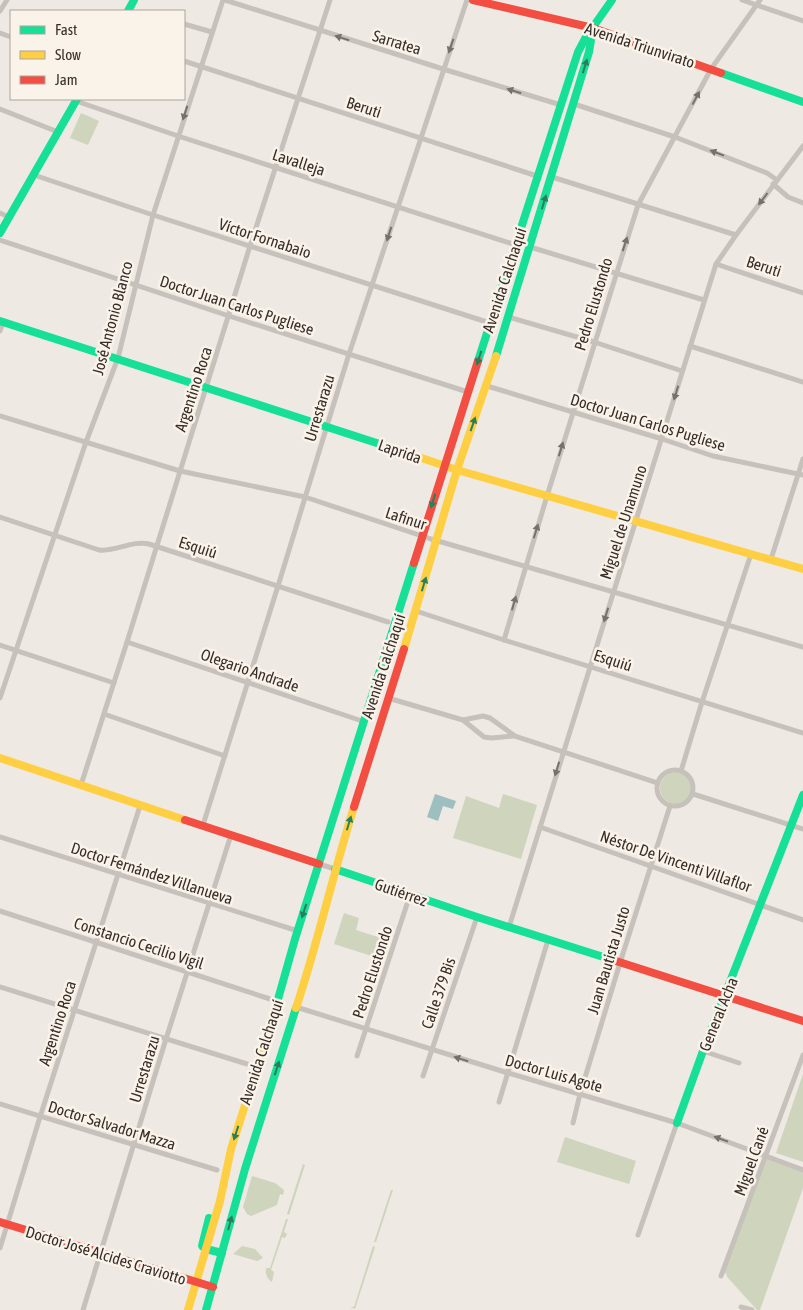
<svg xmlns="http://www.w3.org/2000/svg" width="803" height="1310" font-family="'Asap Condensed',sans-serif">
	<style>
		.green { fill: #cfd4bc }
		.water { fill: #9ebfbf }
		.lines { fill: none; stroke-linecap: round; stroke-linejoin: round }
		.street { stroke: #c7c1bb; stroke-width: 5 }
		.fast { stroke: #16e098; stroke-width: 8 }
		.slow { stroke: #ffcf43; stroke-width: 8 }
		.jam { stroke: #f24e42; stroke-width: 8 }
		.oneway { fill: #78706b }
		.oneway2 { fill: #297e5b }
		.labels { text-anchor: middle; stroke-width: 5; stroke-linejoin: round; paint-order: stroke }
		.street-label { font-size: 16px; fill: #382e29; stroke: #faf3ea }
	</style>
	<rect width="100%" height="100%" fill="#eee9e3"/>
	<g class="green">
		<polygon points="81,113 99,121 88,145 70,138"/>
		<circle cx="676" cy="788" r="16"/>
		<polygon points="503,794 537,805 521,859 453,838 466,796 499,808"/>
		<polygon points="344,913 359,918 356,930 387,940 381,959 334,944"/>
		<polygon points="803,1074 803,1162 776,1153"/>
		<polygon points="565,1137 636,1161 629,1184 557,1162"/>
		<polygon points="767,1156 803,1170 803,1188 760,1310 757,1310 728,1278 724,1270"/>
		<polygon points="303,1164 305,1165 289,1215 287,1214"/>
		<polygon points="252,1176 275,1183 284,1190 283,1195 280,1194 277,1205 251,1216 247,1214 243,1207"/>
		<polygon points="391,1190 393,1190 376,1242 374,1242"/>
		<path d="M286,1219H288L284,1232L287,1234L285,1238L282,1237L271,1270L274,1272L272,1282C267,1279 265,1273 266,1268H270Z"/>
		<polygon points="242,1246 255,1249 263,1258 257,1261 233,1254"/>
		<polygon points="373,1246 375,1247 355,1309 350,1307 354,1307"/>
	</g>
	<polygon class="water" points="435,794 456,801 453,809 443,806 438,821 427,817"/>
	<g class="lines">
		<g class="street">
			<polyline points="225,0 443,69 561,105"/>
			<polyline points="742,0 803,21"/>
			<polyline points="0,11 7,0"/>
			<polyline points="184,24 212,32"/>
			<polyline points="0,33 11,37"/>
			<polyline points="184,61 537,176"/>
			<polyline points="76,101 178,136 516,245"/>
			<polyline points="574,104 675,137 767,173 777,180"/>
			<polyline points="0,109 58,132"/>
			<polyline points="34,175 153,215 490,323"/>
			<polyline points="552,177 736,235"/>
			<polyline points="773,184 788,197 803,203"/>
			<polyline points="0,213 9,217"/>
			<polyline points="0,240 229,316 468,392"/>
			<polyline points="530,247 704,300"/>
			<polyline points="716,264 803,293"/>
			<polyline points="508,317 594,342 682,371"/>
			<polyline points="0,331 3,322"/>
			<polyline points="690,346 803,382"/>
			<polyline points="487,386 662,439 713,456 803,475"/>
			<polyline points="0,416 180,471 305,497 431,539 803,647"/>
			<path d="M0,517L99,550C116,552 132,540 149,544L388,622"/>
			<polyline points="771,559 803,459"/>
			<polyline points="416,611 504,640 803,733"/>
			<polyline points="504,640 547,496 638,205 711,69 760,0"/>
			<polyline points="127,642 365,722"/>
			<polyline points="0,645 114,683"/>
			<polyline points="0,698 86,442 118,358 153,215 223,0"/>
			<polyline points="388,698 463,720 484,737 492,738 513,736"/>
			<polyline points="104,714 225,756"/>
			<polyline points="463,720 483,716 490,718 515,736 658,783"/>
			<circle cx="675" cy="788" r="18"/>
			<polyline points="681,771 702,702 751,554"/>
			<polyline points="81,785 127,642 250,246 330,0"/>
			<polyline points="693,794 803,829"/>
			<polyline points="203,825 278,586 349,354 467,0"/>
			<polyline points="540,827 803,920"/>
			<polyline points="0,837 298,931"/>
			<polyline points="319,864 335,869"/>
			<polyline points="0,911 270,999"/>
			<polyline points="509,927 716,264 736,235 803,146"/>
			<polyline points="0,987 247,1064"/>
			<polyline points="296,1007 508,1073 677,1123 803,1170"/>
			<polyline points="703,1051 739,1063"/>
			<polyline points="357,1056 410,895"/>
			<polyline points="423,1076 477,917"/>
			<polyline points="499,1102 548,940"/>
			<polyline points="0,1104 217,1170"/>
			<polyline points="573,1123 580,1094 620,963 670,806"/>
			<polyline points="638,1235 677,1123"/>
			<polyline points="0,1248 40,1117 140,806"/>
			<polyline points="721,1276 803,1055"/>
			<polyline points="741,1307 752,1310"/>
			<polyline points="83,1310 166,1039 231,835"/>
		</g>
		<g class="fast">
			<polyline points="128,11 134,0"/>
			<polyline points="721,73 803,102"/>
			<polyline points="0,233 77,99"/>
			<polyline points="0,321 389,447"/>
			<polyline points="496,356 589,52 593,28"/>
			<polyline points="478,361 578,52 586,37 612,0"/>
			<polyline points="335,869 477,917 616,961"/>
			<polyline points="271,1024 295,939 414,563"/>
			<polyline points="677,1123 703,1051 803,795"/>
			<polyline points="209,1218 202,1246 206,1249 222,1253"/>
			<polyline points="206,1310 245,1169 296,1008"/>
		</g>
		<g class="slow">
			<polyline points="389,447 457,470 803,569"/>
			<polyline points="404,649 457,470 496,356"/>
			<polyline points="0,758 185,820"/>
			<path d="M296,1008C318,942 333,874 354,807"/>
			<polyline points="188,1310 220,1201 231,1149 271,1024"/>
		</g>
		<g class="jam">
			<polyline points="473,0 593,28 721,73"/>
			<polyline points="414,563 478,361"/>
			<polyline points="354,807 404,649"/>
			<polyline points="185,820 319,864"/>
			<polyline points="616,961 803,1021"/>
			<polyline points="0,1222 213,1287"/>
		</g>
	</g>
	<defs><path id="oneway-solid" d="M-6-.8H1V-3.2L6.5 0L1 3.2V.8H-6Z" transform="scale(1.25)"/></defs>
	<g class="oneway">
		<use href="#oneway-solid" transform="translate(342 38) rotate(-163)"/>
		<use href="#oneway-solid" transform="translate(451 46) rotate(109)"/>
		<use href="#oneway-solid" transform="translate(514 91) rotate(-163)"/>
		<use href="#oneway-solid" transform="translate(696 98) rotate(-62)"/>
		<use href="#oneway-solid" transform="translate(185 113) rotate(108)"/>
		<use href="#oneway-solid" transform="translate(717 153) rotate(-159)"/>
		<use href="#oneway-solid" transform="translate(763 199) rotate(127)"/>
		<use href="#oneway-solid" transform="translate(389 234) rotate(108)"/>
		<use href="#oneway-solid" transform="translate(625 244) rotate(-72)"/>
		<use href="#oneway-solid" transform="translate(676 393) rotate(107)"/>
		<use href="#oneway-solid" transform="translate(561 449) rotate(-73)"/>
		<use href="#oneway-solid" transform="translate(536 531) rotate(-73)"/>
		<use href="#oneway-solid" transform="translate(514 603) rotate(-74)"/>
		<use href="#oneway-solid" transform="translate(606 615) rotate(107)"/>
		<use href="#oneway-solid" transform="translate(557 769) rotate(107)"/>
		<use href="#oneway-solid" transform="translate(461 1059) rotate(-163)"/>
		<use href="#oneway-solid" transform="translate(721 1139) rotate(-160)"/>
	</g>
	<g class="oneway2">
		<use href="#oneway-solid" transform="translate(585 66) rotate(-73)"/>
		<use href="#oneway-solid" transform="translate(544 202) rotate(-73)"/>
		<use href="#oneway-solid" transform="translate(479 358) rotate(108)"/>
		<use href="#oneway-solid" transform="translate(473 424) rotate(-71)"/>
		<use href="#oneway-solid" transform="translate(433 501) rotate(107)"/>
		<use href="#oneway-solid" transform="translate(424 584) rotate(-73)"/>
		<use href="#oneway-solid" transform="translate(349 823) rotate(-73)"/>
		<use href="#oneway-solid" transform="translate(304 911) rotate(108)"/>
		<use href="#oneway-solid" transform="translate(277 1068) rotate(-72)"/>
		<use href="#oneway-solid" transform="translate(236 1133) rotate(108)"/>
		<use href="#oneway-solid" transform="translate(230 1223) rotate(-75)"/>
	</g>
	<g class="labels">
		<g class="street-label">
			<text transform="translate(397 42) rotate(17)" y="6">Sarratea</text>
			<text transform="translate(640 45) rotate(18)" y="6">Avenida Triunvirato</text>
			<text transform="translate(364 107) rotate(18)" y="6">Beruti</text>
			<text transform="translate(299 162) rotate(18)" y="6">Lavalleja</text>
			<text transform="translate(265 238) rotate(18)" y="6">Víctor Fornabaio</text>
			<text transform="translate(764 266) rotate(18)" y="6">Beruti</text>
			<text transform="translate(504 280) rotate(-72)" y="6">Avenida Calchaquí</text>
			<text transform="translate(593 304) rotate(-73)" y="6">Pedro Elustondo</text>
			<text transform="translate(237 305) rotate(18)" y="6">Doctor Juan Carlos Pugliese</text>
			<text transform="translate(112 318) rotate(-75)" y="6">José Antonio Blanco</text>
			<text transform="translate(193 389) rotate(-72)" y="6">Argentino Roca</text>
			<text transform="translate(319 408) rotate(-73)" y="6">Urrestarazu</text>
			<text transform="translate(648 422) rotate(17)" y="6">Doctor Juan Carlos Pugliese</text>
			<text transform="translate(400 451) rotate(19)" y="6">Laprida</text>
			<text transform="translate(406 518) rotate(18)" y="6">Lafinur</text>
			<text transform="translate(623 522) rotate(-72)" y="6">Miguel de Unamuno</text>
			<text transform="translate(198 547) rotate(18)" y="6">Esquiú</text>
			<text transform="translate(613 660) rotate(18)" y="6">Esquiú</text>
			<text transform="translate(383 666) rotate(-72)" y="6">Avenida Calchaquí</text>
			<text transform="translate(250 670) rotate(19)" y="6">Olegario Andrade</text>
			<text transform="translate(676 861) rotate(19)" y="6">Néstor De Vincenti Villaflor</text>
			<text transform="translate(152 873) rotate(18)" y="6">Doctor Fernández Villanueva</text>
			<text transform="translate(401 892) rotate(19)" y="6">Gutiérrez</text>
			<text transform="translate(139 943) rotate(18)" y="6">Constancio Cecilio Vigil</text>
			<text transform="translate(608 960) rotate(-73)" y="6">Juan Bautista Justo</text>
			<text transform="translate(372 972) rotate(-72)" y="6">Pedro Elustondo</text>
			<text transform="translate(438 993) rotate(-71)" y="6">Calle 379 Bis</text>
			<text transform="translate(718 1014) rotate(-68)" y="6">General Acha</text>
			<text transform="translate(57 1023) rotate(-72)" y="6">Argentino Roca</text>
			<text transform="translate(261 1052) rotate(-72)" y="6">Avenida Calchaquí</text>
			<text transform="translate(144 1069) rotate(-73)" y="6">Urrestarazu</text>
			<text transform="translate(554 1073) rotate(16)" y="6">Doctor Luis Agote</text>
			<text transform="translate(112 1125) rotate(17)" y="6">Doctor Salvador Mazza</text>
			<text transform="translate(751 1161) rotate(-70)" y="6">Miguel Cané</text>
			<text transform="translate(106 1255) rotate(17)" y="6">Doctor José Alcides Craviotto</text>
		</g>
	</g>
	<rect x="10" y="10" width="175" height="90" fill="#faf3ea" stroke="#aca49d"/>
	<rect x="20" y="26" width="25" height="8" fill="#16e098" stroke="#aca49d"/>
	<text x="55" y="35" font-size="15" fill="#382e29">Fast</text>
	<rect x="20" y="51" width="25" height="8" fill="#ffcf43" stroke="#aca49d"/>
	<text x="55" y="60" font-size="15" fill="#382e29">Slow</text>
	<rect x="20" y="76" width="25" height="8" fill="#f24e42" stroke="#aca49d"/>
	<text x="55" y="85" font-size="15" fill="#382e29">Jam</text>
</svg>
